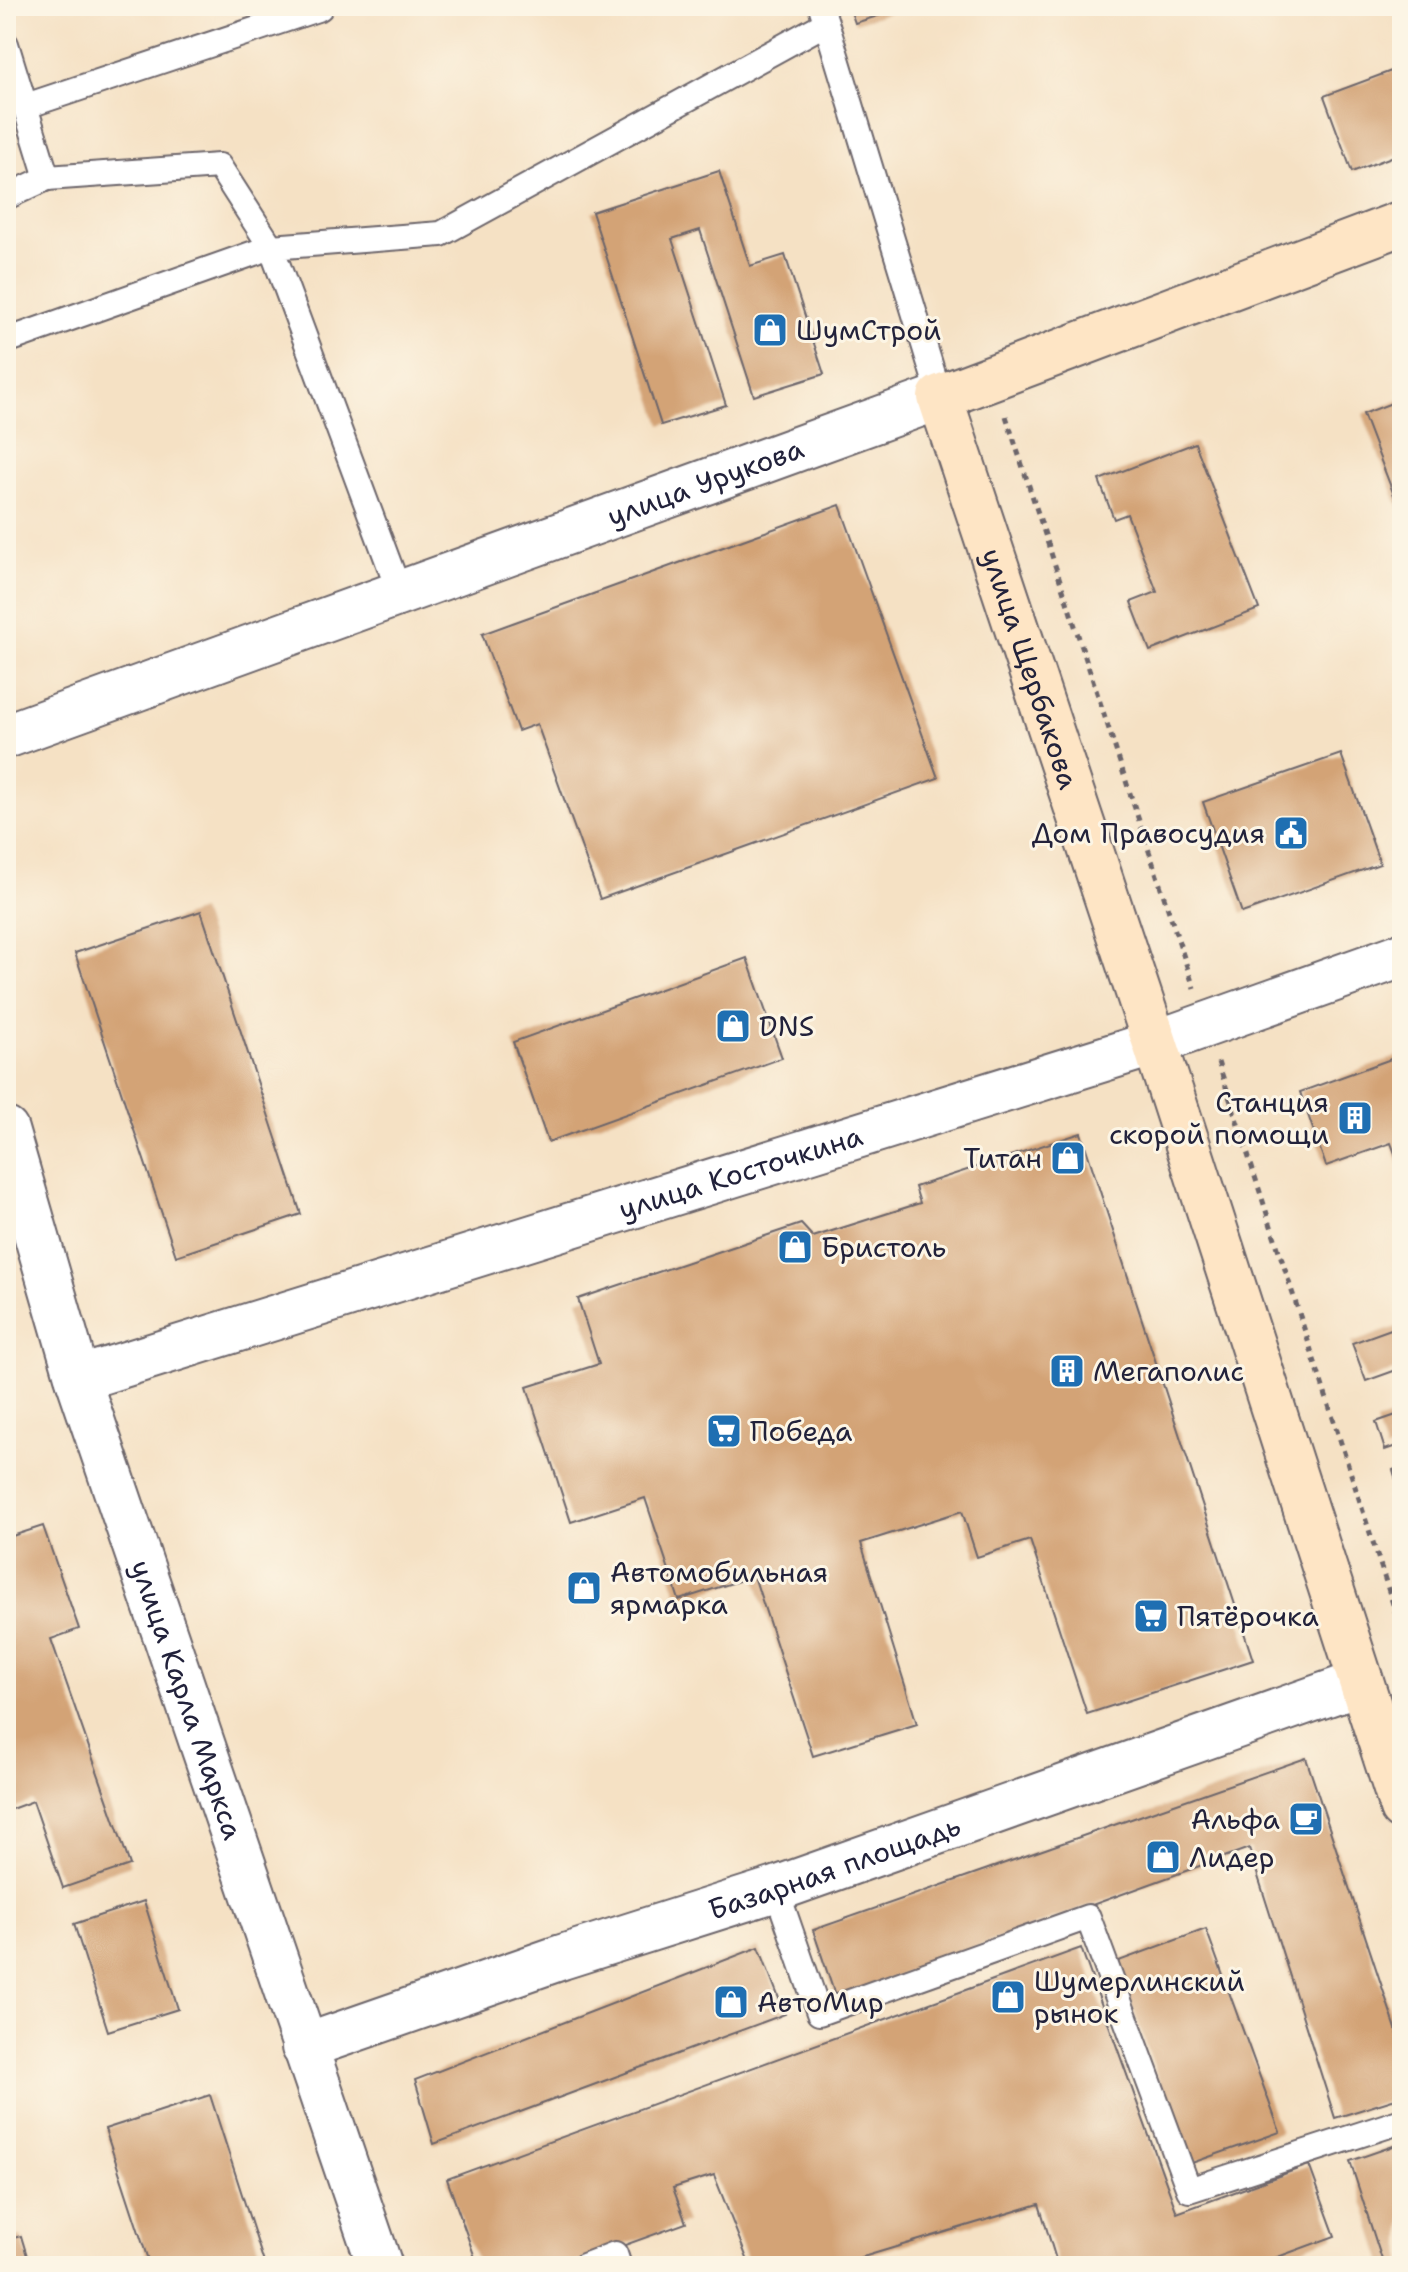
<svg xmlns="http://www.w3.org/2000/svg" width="1408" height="2272" font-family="'Shantell Sans',sans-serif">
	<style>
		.building { fill: #d3a376 }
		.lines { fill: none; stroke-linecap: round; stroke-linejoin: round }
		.lane-casing { stroke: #6c656b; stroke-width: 28 }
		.street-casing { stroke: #6c656b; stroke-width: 48 }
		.secondary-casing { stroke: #6c656b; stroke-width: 48 }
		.path { stroke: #6c656b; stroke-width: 5; stroke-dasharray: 6 6; stroke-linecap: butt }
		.lane { stroke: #fff; stroke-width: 24 }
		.street { stroke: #fff; stroke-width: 44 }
		.secondary { stroke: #fee5c5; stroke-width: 44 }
		.labels { text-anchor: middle; stroke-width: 6; stroke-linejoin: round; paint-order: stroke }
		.poi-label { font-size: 28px; fill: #22223b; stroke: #fcf5e5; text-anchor: start }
		.street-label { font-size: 28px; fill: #22223b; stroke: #fcf5e5 }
	</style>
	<rect width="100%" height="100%" fill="#fcf5e5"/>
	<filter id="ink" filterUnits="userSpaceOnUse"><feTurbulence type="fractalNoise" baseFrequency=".0125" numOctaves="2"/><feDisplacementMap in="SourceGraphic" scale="16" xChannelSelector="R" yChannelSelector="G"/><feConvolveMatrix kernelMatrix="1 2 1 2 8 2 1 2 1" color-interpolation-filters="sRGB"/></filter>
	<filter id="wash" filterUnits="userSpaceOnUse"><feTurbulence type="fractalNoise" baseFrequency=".006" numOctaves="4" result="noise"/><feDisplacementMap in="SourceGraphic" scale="32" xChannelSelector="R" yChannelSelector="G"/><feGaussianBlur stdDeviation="1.8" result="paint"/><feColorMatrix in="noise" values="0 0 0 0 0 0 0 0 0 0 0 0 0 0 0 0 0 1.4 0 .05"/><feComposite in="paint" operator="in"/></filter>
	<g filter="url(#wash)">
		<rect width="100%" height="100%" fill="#f5e1c4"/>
		<g id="blocks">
			<g class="building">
				<polygon points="849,6 907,6 907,7 855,23"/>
				<polygon points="1402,67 1402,153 1352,172 1324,96"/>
				<polygon points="719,171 750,266 785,255 824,374 754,396 700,230 672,239 726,405 661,425 592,212"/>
				<polygon points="1402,399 1402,516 1363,414"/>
				<polygon points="1195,443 1259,609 1150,651 1131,602 1157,592 1127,514 1114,519 1099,480"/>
				<polygon points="840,505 938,778 600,899 537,724 518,731 482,634"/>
				<polygon points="1341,754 1380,864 1242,913 1203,802"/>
				<polygon points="201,911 301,1214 176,1256 75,953"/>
				<polygon points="747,958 782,1058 548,1142 513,1042"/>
				<polygon points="1402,1055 1402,1172 1391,1143 1326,1166 1300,1092"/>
				<polygon points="1081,1133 1253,1660 1087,1714 1030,1540 977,1557 962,1511 861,1543 917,1724 813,1756 754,1576 679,1600 645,1498 571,1522 527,1387 599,1364 578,1299 801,1224 813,1237 920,1203 915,1187"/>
				<polygon points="1402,1325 1402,1368 1366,1381 1352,1343"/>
				<polygon points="1402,1413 1402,1444 1385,1450 1376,1422"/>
				<polygon points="1402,1467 1402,1496 1401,1496 1393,1470"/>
				<polygon points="43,1526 79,1629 51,1639 130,1865 63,1888 33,1801 6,1811 6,1538"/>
				<polygon points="1306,1758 1402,2047 1402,2097 1335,2118 1249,1848 836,1998 813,1930"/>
				<polygon points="144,1901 178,2009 108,2031 74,1924"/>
				<polygon points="1206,1929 1280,2132 1189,2164 1116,1962"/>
				<polygon points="759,1947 785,2014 434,2144 415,2080"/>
				<polygon points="1081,1948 1177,2213 1309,2165 1335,2236 1253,2266 1058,2266 1039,2204 833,2266 750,2266 714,2175 673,2188 686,2223 567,2266 478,2266 447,2179"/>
				<polygon points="210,2095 265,2266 150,2266 105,2129"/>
				<polygon points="1402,2143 1402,2266 1384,2266 1350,2161"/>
				<polygon points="21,2236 30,2266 6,2266 6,2240"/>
			</g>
		</g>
	</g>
	<g filter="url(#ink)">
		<use href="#blocks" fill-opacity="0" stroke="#6c656b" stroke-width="2"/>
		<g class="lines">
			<defs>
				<g id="lane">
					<polyline points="821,6 940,397"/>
					<polyline points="6,44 47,178 219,166 271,247 6,341"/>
					<polyline points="26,106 320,8"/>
					<polyline points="6,197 47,178"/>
					<polyline points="399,591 271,247 441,234 826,23"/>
					<polyline points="776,1889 819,2013 1088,1917 1189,2190 1402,2121"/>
					<polyline points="584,2266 615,2254 619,2266"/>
				</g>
				<g id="street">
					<path id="s1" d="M6,736L940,397"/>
					<path id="s2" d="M6,1130L78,1379L380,2266"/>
					<path id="s3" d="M78,1379L1155,1043L1402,955"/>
					<path id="s4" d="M304,2047L562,1957L776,1889L1361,1682"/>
				</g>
				<g id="secondary">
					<path id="s5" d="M1402,223L940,397L1155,1043L1402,1808"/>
				</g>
			</defs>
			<use href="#lane" class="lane-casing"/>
			<use href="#street" class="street-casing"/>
			<use href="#secondary" class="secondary-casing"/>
			<g class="path">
				<polyline points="1006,416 1194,988"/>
				<polyline points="1218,1062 1402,1632"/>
			</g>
			<use href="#lane" class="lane"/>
			<use href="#street" class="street"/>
			<use href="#secondary" class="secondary"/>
		</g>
	</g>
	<defs>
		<symbol id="shop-square" viewBox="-11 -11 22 22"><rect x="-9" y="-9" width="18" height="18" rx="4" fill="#1f6fb2" stroke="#fcf5e5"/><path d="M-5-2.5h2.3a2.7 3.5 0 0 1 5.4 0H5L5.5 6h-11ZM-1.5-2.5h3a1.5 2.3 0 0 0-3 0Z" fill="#fff"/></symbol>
		<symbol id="civic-square" viewBox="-11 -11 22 22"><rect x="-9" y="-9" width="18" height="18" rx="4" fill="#1f6fb2" stroke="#fcf5e5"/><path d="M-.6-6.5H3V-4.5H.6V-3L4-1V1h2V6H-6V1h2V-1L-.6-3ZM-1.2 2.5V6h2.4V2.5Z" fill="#fff"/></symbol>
		<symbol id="building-square" viewBox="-11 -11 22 22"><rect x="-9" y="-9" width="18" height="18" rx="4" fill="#1f6fb2" stroke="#fcf5e5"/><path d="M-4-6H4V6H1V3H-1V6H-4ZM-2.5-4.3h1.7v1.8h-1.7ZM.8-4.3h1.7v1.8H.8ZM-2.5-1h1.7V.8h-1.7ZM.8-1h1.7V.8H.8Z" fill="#fff"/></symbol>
		<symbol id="supermarket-square" viewBox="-11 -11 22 22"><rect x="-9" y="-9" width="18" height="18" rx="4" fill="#1f6fb2" stroke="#fcf5e5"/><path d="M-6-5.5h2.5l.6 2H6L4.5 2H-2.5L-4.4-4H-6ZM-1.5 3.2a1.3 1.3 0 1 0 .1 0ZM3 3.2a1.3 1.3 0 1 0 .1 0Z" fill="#fff"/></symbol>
		<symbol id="cafe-square" viewBox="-11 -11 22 22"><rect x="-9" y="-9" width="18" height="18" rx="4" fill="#1f6fb2" stroke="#fcf5e5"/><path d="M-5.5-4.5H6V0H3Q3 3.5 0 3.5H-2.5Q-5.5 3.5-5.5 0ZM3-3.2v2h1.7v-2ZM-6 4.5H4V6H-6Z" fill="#fff"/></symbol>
	</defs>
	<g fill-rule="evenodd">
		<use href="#shop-square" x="750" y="310" width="40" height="40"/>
		<use href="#civic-square" x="1271" y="813" width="40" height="40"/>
		<use href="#shop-square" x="713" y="1006" width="40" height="40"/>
		<use href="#building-square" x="1335" y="1098" width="40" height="40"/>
		<use href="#shop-square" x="1048" y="1138" width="40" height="40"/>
		<use href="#shop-square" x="775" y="1227" width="40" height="40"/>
		<use href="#building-square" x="1047" y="1351" width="40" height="40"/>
		<use href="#supermarket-square" x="704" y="1411" width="40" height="40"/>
		<use href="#shop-square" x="564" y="1568" width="40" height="40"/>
		<use href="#supermarket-square" x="1131" y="1596" width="40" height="40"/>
		<use href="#cafe-square" x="1286" y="1799" width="40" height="40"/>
		<use href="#shop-square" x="1143" y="1837" width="40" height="40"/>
		<use href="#shop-square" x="988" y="1977" width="40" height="40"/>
		<use href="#shop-square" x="711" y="1982" width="40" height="40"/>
	</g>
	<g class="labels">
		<g class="poi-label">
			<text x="796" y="340">ШумСтрой</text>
			<text x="1265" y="843" text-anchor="end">Дом Правосудия</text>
			<text x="759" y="1036">DNS</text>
			<text x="1329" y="1112" text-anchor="end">Станция<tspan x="1329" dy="32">скорой помощи</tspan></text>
			<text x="1042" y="1168" text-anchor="end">Титан</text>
			<text x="821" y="1257">Бристоль</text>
			<text x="1093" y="1381">Мегаполис</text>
			<text x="750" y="1441">Победа</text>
			<text x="610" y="1582">Автомобильная<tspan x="610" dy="32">ярмарка</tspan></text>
			<text x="1177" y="1626">Пятёрочка</text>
			<text x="1280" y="1829" text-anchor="end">Альфа</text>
			<text x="1189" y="1867">Лидер</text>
			<text x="1034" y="1991">Шумерлинский<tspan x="1034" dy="32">рынок</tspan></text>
			<text x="757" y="2012">АвтоМир</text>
		</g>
		<g class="street-label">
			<text dy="10" stroke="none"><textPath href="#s1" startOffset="744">улица Урукова</textPath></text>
			<text dy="10" stroke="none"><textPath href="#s5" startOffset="780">улица Щербакова</textPath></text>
			<text dy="10" stroke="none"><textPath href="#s3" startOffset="694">улица Косточкина</textPath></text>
			<text dy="10" stroke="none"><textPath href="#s2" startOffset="598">улица Карла Маркса</textPath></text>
			<text dy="10" stroke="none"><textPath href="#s4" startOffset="560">Базарная площадь</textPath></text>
		</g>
	</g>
	<rect width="1408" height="2272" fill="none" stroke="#fcf5e5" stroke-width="32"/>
</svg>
